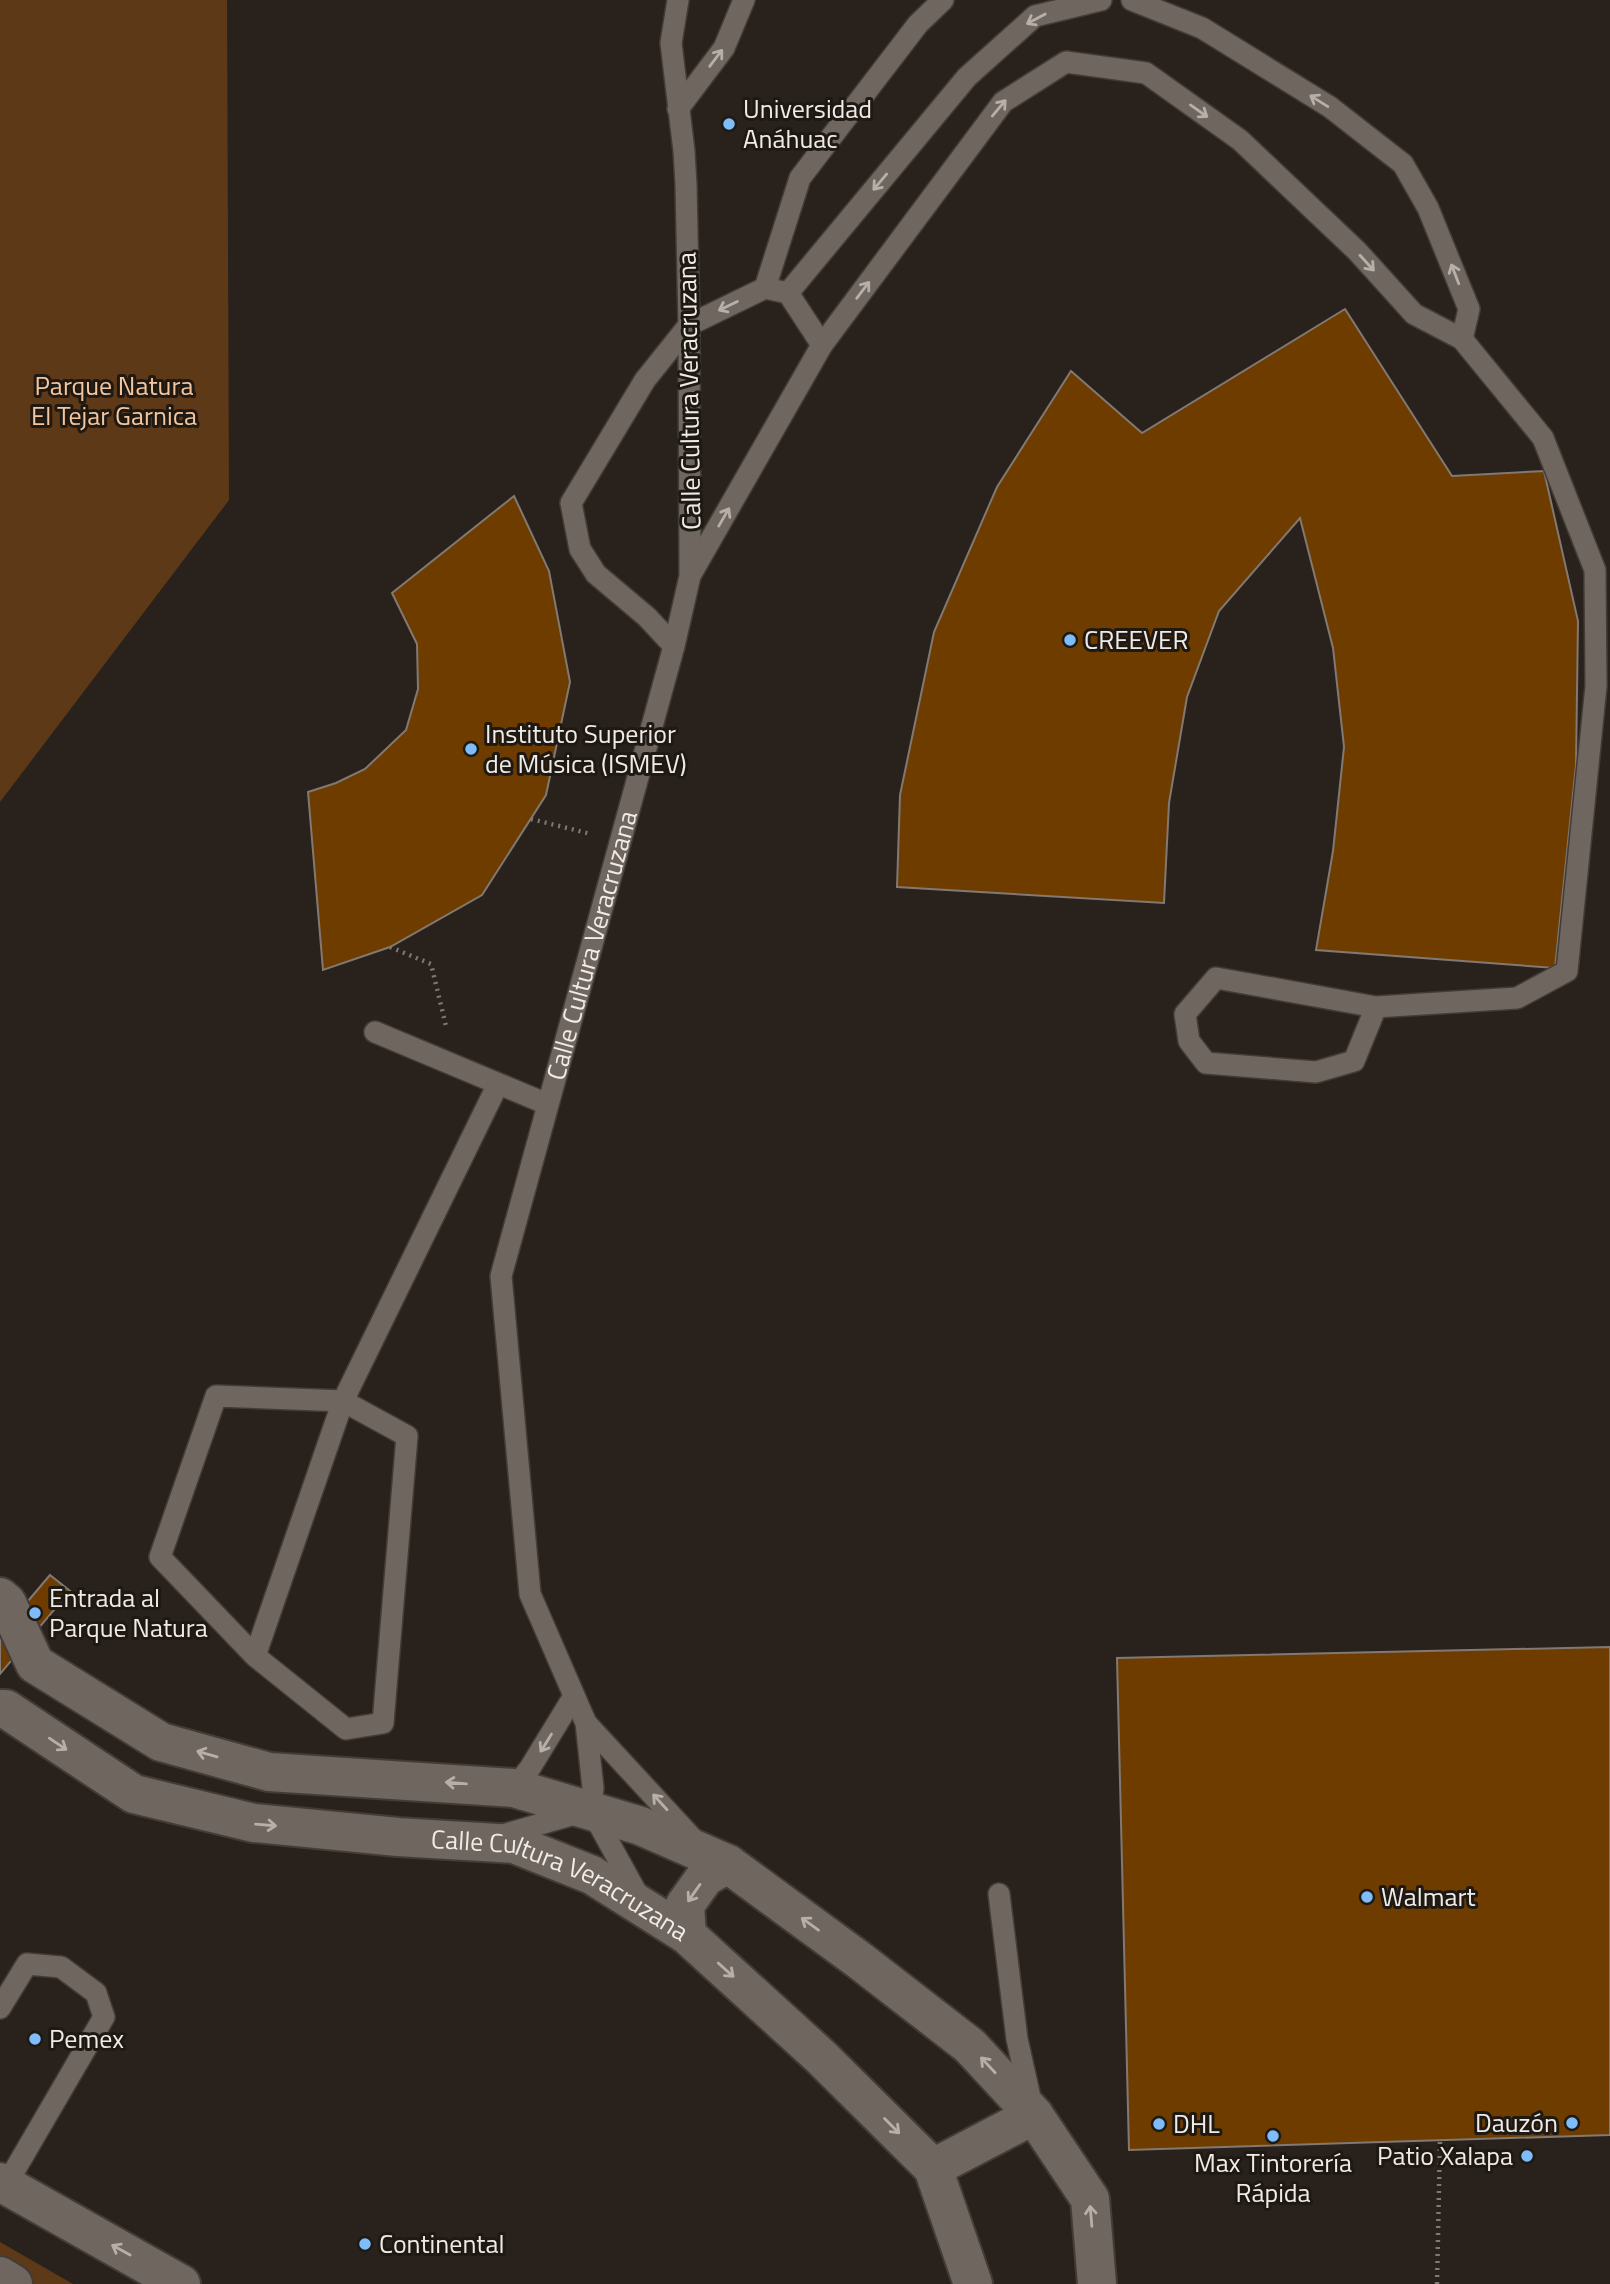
<svg xmlns="http://www.w3.org/2000/svg" width="1610" height="2284" font-family="'Titillium Web',sans-serif">
	<style>
		.green { fill: #5d3917 }
		.building { fill: #6f3c00; stroke: #817972; stroke-width: 2 }
		.lines { fill: none; stroke-linecap: round; stroke-linejoin: round }
		.lane-casing { stroke: #423c38; stroke-width: 24 }
		.street-casing { stroke: #423c38; stroke-width: 42 }
		.secondary-casing { stroke: #423c38; stroke-width: 42 }
		.path { stroke: #7f7873; stroke-width: 4.5; stroke-dasharray: 2 5; stroke-linecap: butt }
		.lane { stroke: #6e665f; stroke-width: 21 }
		.street { stroke: #6e665f; stroke-width: 38 }
		.secondary { stroke: #6e665f; stroke-width: 38 }
		.oneway { stroke: #b6afaa }
		.poi-dot { fill: #7fbdfa; stroke: #1f1913; stroke-width: 2.5 }
		.labels { text-anchor: middle; stroke-width: 6; stroke-linejoin: round; paint-order: stroke }
		.poi-label { font-size: 26px; fill: #f0ebe7; stroke: #1f1913; text-anchor: start }
		.park-label { font-size: 26px; fill: #f5c59d; stroke: #1f1913 }
		.street-label { font-size: 26px; fill: #f0ebe7; stroke: #1f1913 }
	</style>
	<rect width="100%" height="100%" fill="#29221c"/>
	<g class="green">
		<polygon points="0,0 227,0 229,500 0,802"/>
		<polygon points="0,2242 73,2284 13,2284 0,2276"/>
	</g>
	<g class="building">
		<polygon points="1345,309 1452,476 1544,471 1578,621 1576,765 1555,968 1316,950 1333,851 1344,747 1333,648 1300,518 1219,611 1187,697 1169,803 1164,903 897,887 900,795 934,632 997,487 1071,371 1142,433"/>
		<polygon points="514,496 549,571 570,682 546,795 482,895 390,947 323,970 308,792 336,783 365,769 406,730 418,689 417,644 392,593"/>
		<polygon points="50,1575 70,1591 0,1674 0,1634"/>
		<polygon points="1610,1647 1610,2135 1129,2150 1117,1658"/>
	</g>
	<g class="lines">
		<defs>
			<g id="lane">
				<polyline points="1132,0 1202,28 1330,107 1403,164 1428,208 1469,309 1462,339"/>
				<polyline points="678,109 724,48 744,0"/>
				<polyline points="765,288 800,178 918,24 943,0"/>
				<polyline points="788,293 967,77 1035,16 1101,0"/>
				<polyline points="822,345 1003,102 1066,62 1146,73 1240,140 1357,251 1414,314 1462,339 1543,438 1595,570 1596,686 1567,971 1517,998 1376,1007 1216,978 1185,1014 1189,1041 1206,1063 1316,1072 1354,1061 1376,1007"/>
				<polyline points="674,646 647,617 596,574 580,549 571,503 645,380 689,325 765,288 788,293 822,345 691,574"/>
				<polyline points="375,1032 547,1104"/>
				<polyline points="255,1656 343,1401 216,1396 160,1557 255,1656 346,1729 383,1723 407,1436 343,1401 498,1084"/>
				<polyline points="586,1723 695,1841"/>
				<polyline points="514,1788 530,1768 574,1696"/>
				<polyline points="499,1836 582,1812"/>
				<polyline points="999,1894 1017,2039 1032,2106"/>
				<path id="s1" d="M640,1899L591,1810L593,1788L586,1723L530,1594L501,1276L674,646L690,576L689,325L686,185L684,151L671,43L678,0"/>
				<polyline points="0,2008 27,1964 61,1967 96,1993 104,2017 6,2185"/>
			</g>
			<g id="street">
				<polyline points="0,1597 7,1603 35,1664 161,1742 269,1772 514,1788 641,1826 728,1864 859,1960 970,2046 1034,2115 1090,2199 1097,2284"/>
				<path id="s2" d="M0,1709H6L134,1794L254,1823L398,1837L514,1844L592,1875L687,1935L821,2057L933,2168L973,2284"/>
				<polyline points="687,1935 685,1905 705,1877 728,1864"/>
				<polyline points="933,2168 1034,2115"/>
			</g>
			<g id="secondary">
				<polyline points="0,2182 181,2284"/>
				<polyline points="0,2276 13,2284"/>
			</g>
		</defs>
		<use href="#lane" class="lane-casing"/>
		<use href="#street" class="street-casing"/>
		<use href="#secondary" class="secondary-casing"/>
		<g class="path">
			<polyline points="531,819 591,834"/>
			<polyline points="390,947 431,964 446,1026"/>
			<polyline points="1437,2284 1440,2141"/>
		</g>
		<use href="#lane" class="lane"/>
		<use href="#street" class="street"/>
		<use href="#secondary" class="secondary"/>
	</g>
	<defs><path id="oneway-shaft" d="M-6 0H5M1.5-3L5.5 0L1.5 3" fill="none" stroke-width="1.6" stroke-linecap="round" stroke-linejoin="round" transform="scale(1.75)"/></defs>
	<g class="oneway">
		<use href="#oneway-shaft" transform="translate(1036 19) rotate(152)"/>
		<use href="#oneway-shaft" transform="translate(716 58) rotate(-53)"/>
		<use href="#oneway-shaft" transform="translate(1319 101) rotate(-148)"/>
		<use href="#oneway-shaft" transform="translate(999 108) rotate(-50)"/>
		<use href="#oneway-shaft" transform="translate(1199 111) rotate(35)"/>
		<use href="#oneway-shaft" transform="translate(880 182) rotate(130)"/>
		<use href="#oneway-shaft" transform="translate(1367 263) rotate(48)"/>
		<use href="#oneway-shaft" transform="translate(1455 274) rotate(-111)"/>
		<use href="#oneway-shaft" transform="translate(863 290) rotate(-53)"/>
		<use href="#oneway-shaft" transform="translate(728 306) rotate(154)"/>
		<use href="#oneway-shaft" transform="translate(724 517) rotate(-60)"/>
		<use href="#oneway-shaft" transform="translate(546 1743) rotate(122)"/>
		<use href="#oneway-shaft" transform="translate(58 1744) rotate(34)"/>
		<use href="#oneway-shaft" transform="translate(207 1754) rotate(-164)"/>
		<use href="#oneway-shaft" transform="translate(456 1783) rotate(-175)"/>
		<use href="#oneway-shaft" transform="translate(660 1802) rotate(-132)"/>
		<use href="#oneway-shaft" transform="translate(266 1825) rotate(5)"/>
		<use href="#oneway-shaft" transform="translate(694 1893) rotate(125)"/>
		<use href="#oneway-shaft" transform="translate(810 1924) rotate(-144)"/>
		<use href="#oneway-shaft" transform="translate(726 1970) rotate(42)"/>
		<use href="#oneway-shaft" transform="translate(988 2065) rotate(-133)"/>
		<use href="#oneway-shaft" transform="translate(892 2126) rotate(45)"/>
		<use href="#oneway-shaft" transform="translate(1091 2216) rotate(-95)"/>
		<use href="#oneway-shaft" transform="translate(121 2250) rotate(-151)"/>
	</g>
	<g class="poi-dot">
		<circle cx="729" cy="124" r="7"/>
		<circle cx="1070" cy="640" r="7"/>
		<circle cx="471" cy="749" r="7"/>
		<circle cx="35" cy="1613" r="7"/>
		<circle cx="1367" cy="1897" r="7"/>
		<circle cx="35" cy="2039" r="7"/>
		<circle cx="1572" cy="2123" r="7"/>
		<circle cx="1159" cy="2124" r="7"/>
		<circle cx="1273" cy="2136" r="7"/>
		<circle cx="1527" cy="2156" r="7"/>
		<circle cx="365" cy="2244" r="7"/>
	</g>
	<g class="labels">
		<g class="poi-label">
			<text x="743" y="118">Universidad<tspan x="743" dy="30">Anáhuac</tspan></text>
			<text x="1084" y="649">CREEVER</text>
			<text x="485" y="743">Instituto Superior<tspan x="485" dy="30">de Música (ISMEV)</tspan></text>
			<text x="49" y="1607">Entrada al<tspan x="49" dy="30">Parque Natura</tspan></text>
			<text x="1381" y="1906">Walmart</text>
			<text x="49" y="2048">Pemex</text>
			<text x="1558" y="2132" text-anchor="end">Dauzón</text>
			<text x="1173" y="2133">DHL</text>
			<text x="1513" y="2165" text-anchor="end">Patio Xalapa</text>
			<text x="1273" y="2172" text-anchor="middle">Max Tintorería<tspan x="1273" dy="30">Rápida</tspan></text>
			<text x="379" y="2253">Continental</text>
		</g>
		<g class="park-label">
			<text x="114" y="395">Parque Natura<tspan x="114" dy="30">El Tejar Garnica</tspan></text>
		</g>
		<g class="street-label">
			<text transform="translate(689 391) rotate(-91)" y="9">Calle Cultura Veracruzana</text>
			<text dy="9" stroke="none"><textPath href="#s1" startOffset="992">Calle Cultura Veracruzana</textPath></text>
			<text dy="9" stroke="none"><textPath href="#s2" startOffset="600">Calle Cultura Veracruzana</textPath></text>
		</g>
	</g>
</svg>
